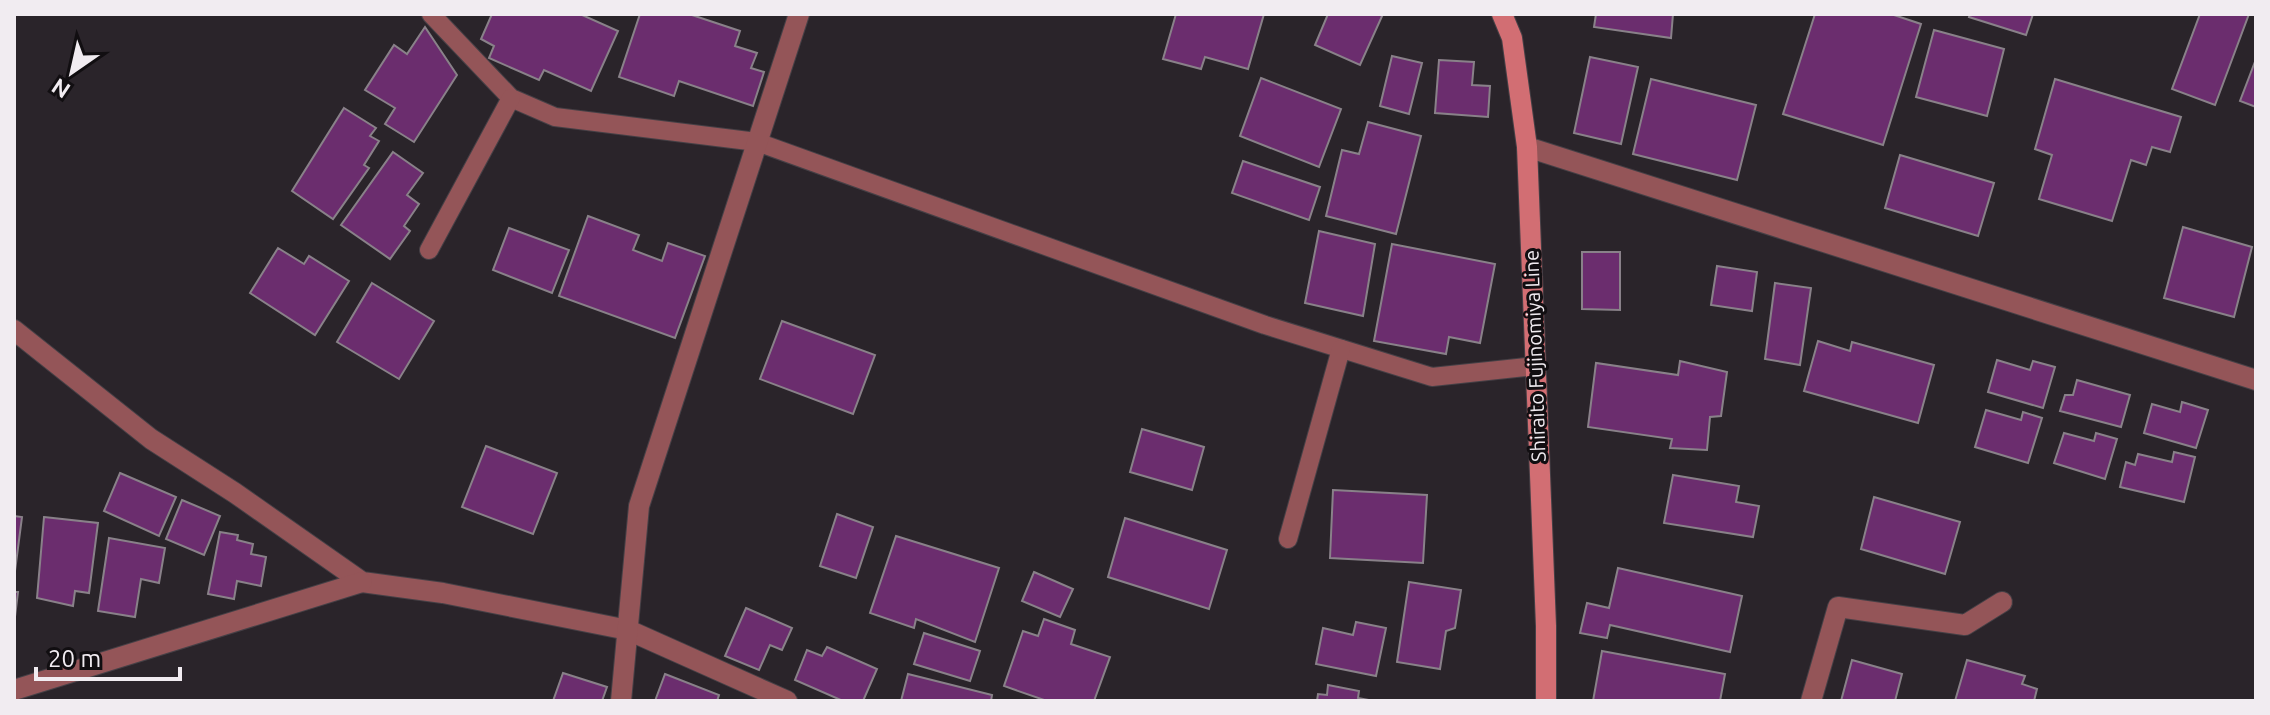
<svg xmlns="http://www.w3.org/2000/svg" width="2270" height="715" font-family="Ubuntu,sans-serif">
	<style>
		.building { fill: #6b2d6e; stroke: #898189; stroke-width: 2 }
		.lines { fill: none; stroke-linecap: round; stroke-linejoin: round }
		.service-casing { stroke: #464046; stroke-width: 20 }
		.minor-casing { stroke: #464046; stroke-width: 22 }
		.secondary-casing { stroke: #464046; stroke-width: 22 }
		.service { stroke: #945558; stroke-width: 18 }
		.minor { stroke: #945558; stroke-width: 20 }
		.secondary { stroke: #d26e73; stroke-width: 20 }
		.labels { text-anchor: middle; stroke-width: 6; stroke-linejoin: round; paint-order: stroke }
		.street-label { font-size: 20px; fill: #f1ecf1; stroke: #110e11 }
	</style>
	<rect width="100%" height="100%" fill="#2a242a"/>
	<g class="building">
		<polygon points="492,14 580,14 618,31 591,91 544,70 539,80 489,58 494,46 481,39"/>
		<polygon points="640,14 689,14 740,31 735,46 757,53 751,68 764,72 753,106 679,81 674,96 619,77"/>
		<polygon points="1176,14 1264,14 1248,69 1205,57 1201,69 1163,59"/>
		<polygon points="1328,14 1383,14 1360,65 1315,45"/>
		<polygon points="1596,14 1673,14 1671,38 1594,27"/>
		<polygon points="1815,14 1891,14 1921,24 1883,145 1783,114"/>
		<polygon points="1970,14 2033,14 2026,35 1969,17"/>
		<polygon points="2200,14 2249,14 2215,105 2172,89"/>
		<polygon points="425,27 457,75 414,142 385,124 395,108 365,90 394,45 407,54"/>
		<polygon points="1934,30 2004,49 1987,116 1916,97"/>
		<polygon points="1392,56 1422,63 1409,114 1380,106"/>
		<polygon points="1590,57 1638,67 1621,144 1574,133"/>
		<polygon points="2256,59 2256,107 2240,101"/>
		<polygon points="1439,60 1474,62 1472,85 1490,86 1488,117 1435,113"/>
		<polygon points="1261,78 1341,109 1319,167 1240,136"/>
		<polygon points="1651,79 1756,105 1737,180 1633,154"/>
		<polygon points="2055,79 2181,117 2170,152 2152,147 2146,165 2131,160 2112,221 2039,199 2052,155 2035,149"/>
		<polygon points="344,108 376,128 370,136 379,141 364,165 369,168 333,219 292,191"/>
		<polygon points="1368,122 1421,136 1396,234 1326,216 1342,150 1359,154"/>
		<polygon points="393,152 423,173 407,195 419,204 404,226 410,231 390,259 341,225"/>
		<polygon points="1900,155 1994,183 1978,236 1885,208"/>
		<polygon points="1243,161 1320,187 1309,220 1232,193"/>
		<polygon points="588,216 639,235 633,250 662,261 668,243 705,256 675,338 559,296"/>
		<polygon points="2183,227 2252,247 2234,317 2164,298"/>
		<polygon points="509,228 569,250 552,293 493,270"/>
		<polygon points="1319,231 1375,244 1363,316 1305,303"/>
		<polygon points="1392,244 1495,264 1480,343 1449,337 1446,354 1374,341"/>
		<polygon points="278,248 304,264 309,256 349,281 315,335 250,293"/>
		<polygon points="1582,252 1620,252 1620,310 1582,309"/>
		<polygon points="1717,266 1757,272 1752,311 1711,305"/>
		<polygon points="372,283 434,321 399,379 337,342"/>
		<polygon points="1775,283 1811,288 1800,365 1765,359"/>
		<polygon points="782,321 875,355 853,414 760,379"/>
		<polygon points="1818,341 1850,351 1852,342 1934,365 1918,423 1804,391"/>
		<polygon points="1997,360 2030,370 2033,361 2055,367 2043,408 1988,392"/>
		<polygon points="1680,361 1727,372 1721,416 1710,417 1707,450 1670,448 1672,439 1588,427 1596,363 1678,375"/>
		<polygon points="2077,380 2130,395 2121,427 2060,411 2065,395 2073,395"/>
		<polygon points="2182,402 2208,410 2196,448 2144,433 2152,404 2180,412"/>
		<polygon points="1986,410 2021,420 2023,412 2042,418 2028,463 1975,447"/>
		<polygon points="1142,429 1204,447 1192,490 1130,472"/>
		<polygon points="2064,433 2094,441 2096,433 2117,439 2105,479 2054,463"/>
		<polygon points="486,446 557,473 533,534 462,507"/>
		<polygon points="2174,452 2195,457 2184,502 2120,487 2126,462 2135,465 2138,454 2172,462"/>
		<polygon points="120,473 176,497 159,536 104,511"/>
		<polygon points="1673,475 1739,486 1736,502 1759,506 1753,537 1664,523"/>
		<polygon points="1333,490 1427,495 1423,563 1330,558"/>
		<polygon points="1874,497 1960,522 1945,574 1861,549"/>
		<polygon points="182,500 220,516 204,555 166,539"/>
		<polygon points="837,514 873,527 856,578 820,566"/>
		<polygon points="14,516 22,517 15,571 14,571"/>
		<polygon points="44,517 98,523 89,593 75,591 73,606 37,598"/>
		<polygon points="1125,518 1227,550 1209,609 1108,577"/>
		<polygon points="220,532 238,535 237,540 253,544 251,554 266,557 261,586 237,581 234,599 208,594"/>
		<polygon points="896,536 999,568 975,642 916,619 914,628 870,613"/>
		<polygon points="109,538 165,548 159,583 141,579 135,617 98,611"/>
		<polygon points="1618,568 1742,596 1730,652 1610,625 1607,638 1580,633 1587,603 1609,608"/>
		<polygon points="1034,572 1073,589 1060,617 1022,601"/>
		<polygon points="1409,582 1461,590 1455,628 1446,631 1440,669 1397,662"/>
		<polygon points="14,592 18,592 14,625"/>
		<polygon points="746,608 792,628 782,650 770,645 759,670 725,656"/>
		<polygon points="1044,619 1075,630 1071,644 1110,657 1094,701 1047,701 1004,686 1023,631 1038,636"/>
		<polygon points="1356,622 1386,628 1376,676 1316,664 1323,628 1353,635"/>
		<polygon points="924,633 980,651 970,681 914,664"/>
		<polygon points="827,647 877,669 863,701 843,701 795,680 807,650 822,656"/>
		<polygon points="1602,651 1725,674 1720,701 1593,701"/>
		<polygon points="1852,660 1902,674 1895,701 1841,701"/>
		<polygon points="1967,660 2025,676 2022,684 2037,689 2034,701 1955,701"/>
		<polygon points="563,673 607,687 602,701 553,701"/>
		<polygon points="665,674 719,695 717,701 655,701"/>
		<polygon points="908,674 992,695 991,701 901,701"/>
		<polygon points="1328,685 1359,691 1358,698 1374,701 1317,701 1318,694 1327,695"/>
	</g>
	<g class="lines">
		<defs>
			<g id="service">
				<polyline points="431,14 511,98 555,117 757,142 1265,325 1432,377 1535,366"/>
				<polyline points="429,250 511,98"/>
				<polyline points="1288,539 1341,349"/>
			</g>
			<g id="minor">
				<polyline points="1527,147 2256,380"/>
				<polyline points="14,330 151,439 235,493 362,582 443,593 628,630 787,701"/>
				<polyline points="14,690 362,582"/>
				<polyline points="621,701 639,506 799,14"/>
				<polyline points="1811,701 1838,607 1965,625 2002,602"/>
			</g>
			<polyline id="secondary" points="1502,14 1512,38 1527,147 1546,626 1546,701"/>
		</defs>
		<use href="#service" class="service-casing"/>
		<use href="#minor" class="minor-casing"/>
		<use href="#secondary" class="secondary-casing"/>
		<use href="#service" class="service"/>
		<use href="#minor" class="minor"/>
		<use href="#secondary" class="secondary"/>
	</g>
	<g class="labels">
		<g class="street-label">
			<text transform="translate(1535 356) rotate(-92)" y="7">Shiraito Fujinomiya Line</text>
		</g>
	</g>
	<rect width="2270" height="715" fill="none" stroke="#f1ecf1" stroke-width="32"/>
	<g transform="translate(72 72) rotate(214)" stroke="#110e11" stroke-width="6" paint-order="stroke">
	<path d="M0-6L14 30L0 20L-14 30Z" fill="#f1ecf1"/>
	<text y="-12" font-size="22" font-weight="bold" text-anchor="middle" fill="#f1ecf1">N</text>
	</g>
	<path d="M36 667v12h144v-12" fill="none" stroke="#f1ecf1" stroke-width="4"/>
	<text x="48" y="667" font-size="24" fill="#f1ecf1" stroke="#110e11" stroke-width="6" paint-order="stroke">20 m</text>
</svg>
